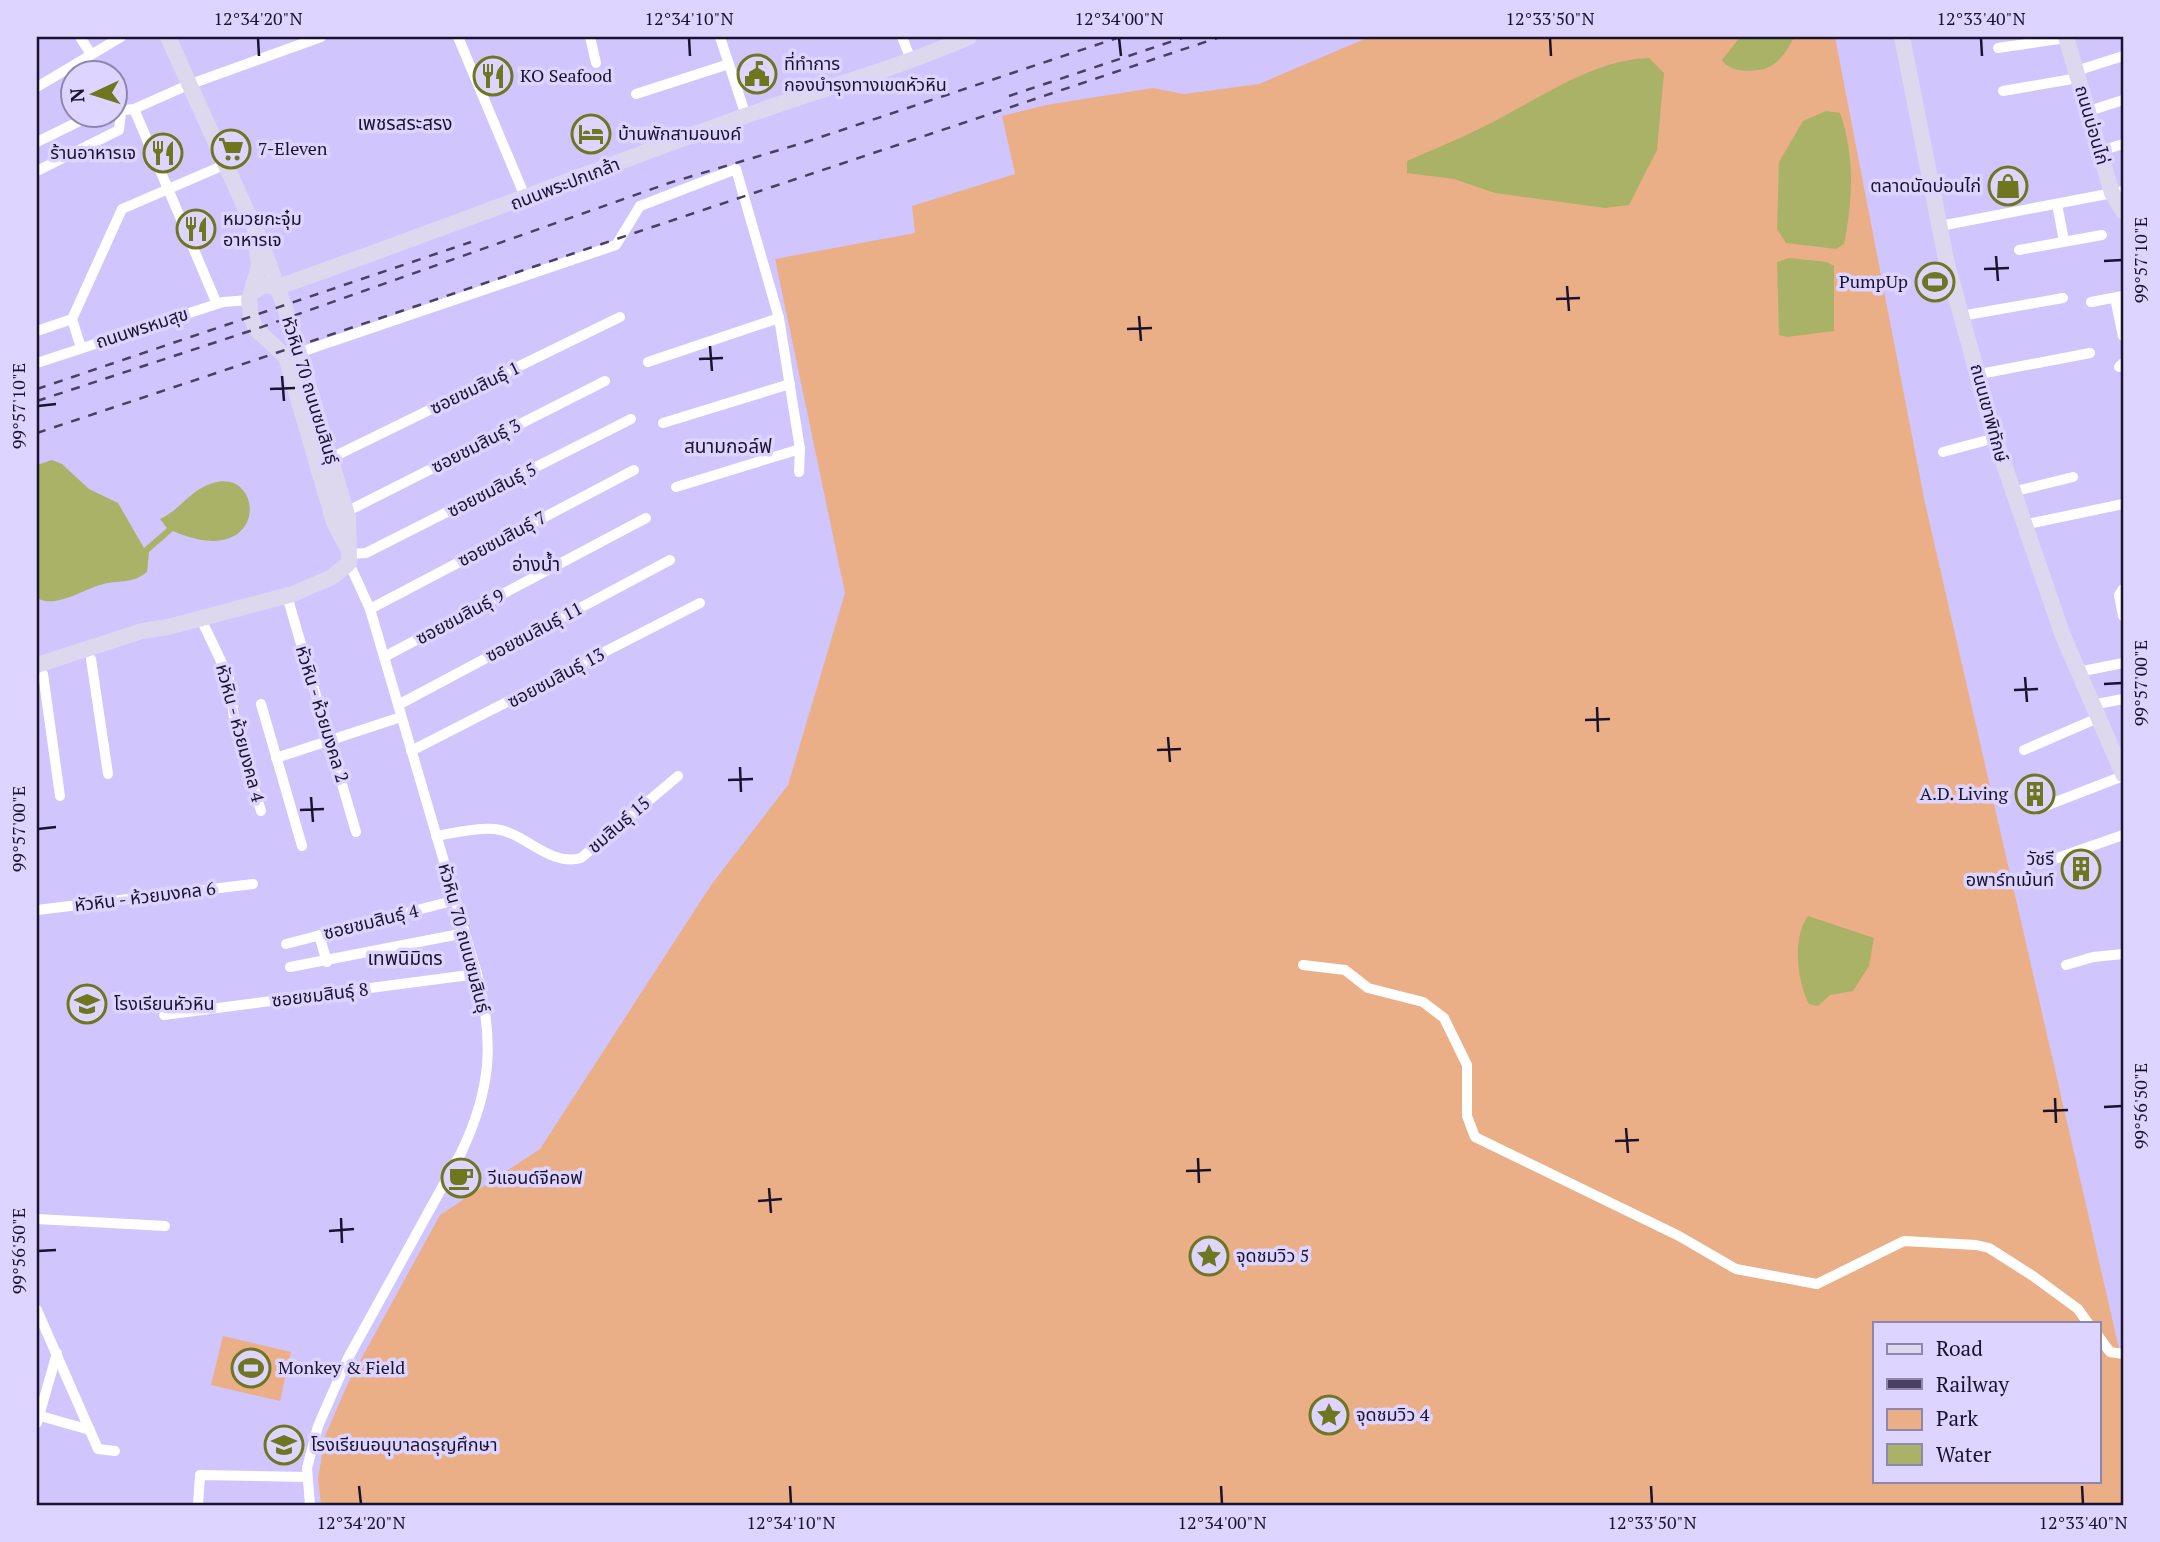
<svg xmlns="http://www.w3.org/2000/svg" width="2160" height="1542" font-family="'PT Serif','Noto Sans Thai',serif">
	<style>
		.green { fill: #ebaf87; fill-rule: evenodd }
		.water { fill: #a9b266 }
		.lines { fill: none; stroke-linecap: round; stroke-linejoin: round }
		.street { stroke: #fff; stroke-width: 10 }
		.secondary { stroke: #ded8ef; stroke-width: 16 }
		.rail { stroke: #494061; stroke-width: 2.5; stroke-dasharray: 9 9; stroke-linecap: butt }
		.ticks { fill: none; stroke: #1a132c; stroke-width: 2.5 }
		.labels { text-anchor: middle; stroke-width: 7; stroke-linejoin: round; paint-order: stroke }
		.poi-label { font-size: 18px; fill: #1a132c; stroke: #ddd5ff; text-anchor: start }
		.street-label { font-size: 18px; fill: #1a132c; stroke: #ddd5ff }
		.neighbourhood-label { font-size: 19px; fill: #1a132c; stroke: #ddd5ff }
		.neatline { fill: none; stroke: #1a132c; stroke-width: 2.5 }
		.ticks-label { font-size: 18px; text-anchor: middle; fill: #1a132c }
	</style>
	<rect width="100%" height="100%" fill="#d1c5fd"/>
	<g class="green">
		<path d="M1369,37H1835L1925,503L2123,1366V1505H321L318,1479L325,1436L349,1381L440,1215L540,1149L711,885L788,785L845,593L775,259L915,233L912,206L1015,174L1002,116L1046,105L1153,88L1184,94L1259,84ZM1875,1323H2099V1481H1875Z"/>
		<polygon points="223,1336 291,1352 280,1401 211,1385"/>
	</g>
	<g class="water">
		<path d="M1740,37H1794C1789,48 1780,62 1769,67C1756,73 1729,73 1722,60Z"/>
		<path d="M1649,58L1664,73L1657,150L1629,205L1605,208L1495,193L1454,179L1407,173V161C1431,150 1457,140 1481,128C1534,103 1589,60 1649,58Z"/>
		<path d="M1826,111L1840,113C1855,156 1853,200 1844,244L1836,249L1786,243L1777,229L1779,162L1803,121Z"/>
		<polygon points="1789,258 1827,262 1834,266 1834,331 1787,337 1779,335 1777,262"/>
		<path d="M52,460L62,464L89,489L118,503L144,548L167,528L160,519C180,510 191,489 213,483C266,467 269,573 173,531L149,552L147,572C131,585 118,579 100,585C82,590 55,609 37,598V465Z"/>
		<path d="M1808,916L1874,938L1869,966L1853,991L1830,995L1818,1006L1809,1004C1797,981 1792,937 1808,916Z"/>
	</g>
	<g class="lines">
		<g class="street">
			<polyline points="80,37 91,54"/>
			<polyline points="458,37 526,199"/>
			<polyline points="590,37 596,63"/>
			<polyline points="720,37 746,116"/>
			<polyline points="902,37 912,62"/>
			<polyline points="1998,48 2066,38"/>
			<polyline points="2076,71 2123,56"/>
			<polyline points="37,87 121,37"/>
			<polyline points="2003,91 2078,78"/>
			<polyline points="636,94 729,64"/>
			<polyline points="134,109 217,304"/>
			<polyline points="116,111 134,109 188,85 321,37"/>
			<polyline points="2089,111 2123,100"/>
			<polyline points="37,142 90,116"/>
			<polyline points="2100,151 2123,144"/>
			<polyline points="37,171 119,130 121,112"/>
			<polyline points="2057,204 2064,241"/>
			<polyline points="1940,226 2123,191"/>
			<polyline points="2019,250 2102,235"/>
			<polyline points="2115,298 2123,336"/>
			<polyline points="2091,302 2123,296"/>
			<polyline points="1961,316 2063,298"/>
			<polyline points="37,331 72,319"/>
			<polyline points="81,348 72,319 122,209 224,165"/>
			<polyline points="295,354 616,245 640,206 736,169 779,318 800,449 799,472"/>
			<polyline points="648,362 779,318"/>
			<polyline points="37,363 223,302 249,300"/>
			<polyline points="2119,367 2123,363"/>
			<polyline points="1980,374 2090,353"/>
			<polyline points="663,423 790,384"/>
			<polyline points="1943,452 1995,438"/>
			<polyline points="327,460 620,317"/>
			<polyline points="676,487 800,449"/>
			<polyline points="2012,492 2073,477"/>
			<polyline points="346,512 605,381"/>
			<polyline points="2023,525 2123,504"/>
			<polyline points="350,554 366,553 631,419"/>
			<polyline points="2123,589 2119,595 2123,616"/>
			<polyline points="287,596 356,832"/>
			<polyline points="370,609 634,470"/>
			<polyline points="200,617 229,678 235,726 261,811"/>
			<polyline points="384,657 646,518"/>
			<polyline points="91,659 108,774"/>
			<polyline points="2078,672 2123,663"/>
			<polyline points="43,674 60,796"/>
			<polyline points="261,704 302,846"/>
			<polyline points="398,705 670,560"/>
			<polyline points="2092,705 2123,699"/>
			<polyline points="2024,750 2098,718"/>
			<polyline points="411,751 700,603"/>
			<polyline points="276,758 401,717"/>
			<polyline points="2035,810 2123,776"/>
			<path d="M436,836C454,833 477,827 495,829C525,832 549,867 581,858L678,776"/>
			<polyline points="2040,864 2123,835"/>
			<polyline points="37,910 253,884"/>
			<polyline points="319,935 327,962"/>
			<polyline points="286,944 456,900"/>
			<polyline points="1303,965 1345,970 1368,988 1423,1002 1444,1018 1467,1065 1467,1116 1475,1137 1679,1236 1736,1269 1817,1284 1904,1241 1976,1245 1989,1248 2033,1276 2078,1309 2088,1323"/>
			<polyline points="2066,965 2093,957 2123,954"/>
			<polyline points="290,967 465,933"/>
			<polyline points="164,1015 477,974"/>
			<polyline points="37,1219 165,1226"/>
			<polyline points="37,1310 98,1449 115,1451"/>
			<polyline points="2099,1337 2110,1352 2123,1354"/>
			<polyline points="37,1415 90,1430"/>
			<polyline points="37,1423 57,1353"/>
			<polyline points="198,1505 200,1475 307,1477"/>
			<path d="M310,1505L307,1468L318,1426L348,1358L461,1153C491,1090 495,1042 477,974L370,609L349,563"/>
		</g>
		<g class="secondary">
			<polyline points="1902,37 1947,264 1995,438 2063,636 2123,774"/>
			<polyline points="2066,37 2112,193 2123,211"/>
			<polyline points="257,250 259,266 249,300 251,317 256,329 286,357 334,522 347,547"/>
			<path d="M252,292L265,285L278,287C435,232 589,172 745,116C820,89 896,69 969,37"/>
			<polyline points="37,665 142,631 168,627 293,594 332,577 349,563 348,518 290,322 262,245 168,37"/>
		</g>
		<g class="rail">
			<polyline points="1009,96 1185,37"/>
			<polyline points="37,389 471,242"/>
			<polyline points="37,401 256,329 669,183 806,142 1120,37"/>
			<polyline points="37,433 1220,37"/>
		</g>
	</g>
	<path class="ticks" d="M258,38L259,56M689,38L690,56M1119,38L1121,56M1550,38L1551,56M1981,38L1982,56M1996,256L1998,281M2104,261L2122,260M1984,269L2009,268M1567,286L1569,311M1556,299L1580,298M1139,316L1141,341M1127,329L1152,328M710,346L712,371M699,359L723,358M282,376L284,401M270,389L295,388M38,406L56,404M2025,677L2027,702M2104,684L2122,683M2014,690L2038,689M1597,707L1598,732M1585,720L1610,719M1168,737L1170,762M1157,750L1181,749M740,767L741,792M728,780L753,779M311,797L313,822M300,810L324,809M38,829L56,827M2055,1098L2056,1123M2104,1107L2122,1106M2043,1111L2068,1110M1626,1128L1628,1153M1615,1141L1639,1140M1198,1158L1199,1183M1186,1171L1211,1170M769,1188L771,1213M758,1201L782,1199M341,1218L342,1243M329,1231L354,1229M38,1251L56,1250M359,1486L361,1504M790,1486L791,1504M1221,1486L1222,1504M1651,1486L1652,1504M2082,1486L2083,1504"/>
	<defs>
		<symbol id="civic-ring" viewBox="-11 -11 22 22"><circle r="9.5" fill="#ddd5ff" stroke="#6f7620" stroke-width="1.5"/><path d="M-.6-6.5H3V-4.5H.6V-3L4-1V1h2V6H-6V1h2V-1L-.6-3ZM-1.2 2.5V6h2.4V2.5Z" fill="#6f7620"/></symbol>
		<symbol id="restaurant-ring" viewBox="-11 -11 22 22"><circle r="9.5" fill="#ddd5ff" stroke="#6f7620" stroke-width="1.5"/><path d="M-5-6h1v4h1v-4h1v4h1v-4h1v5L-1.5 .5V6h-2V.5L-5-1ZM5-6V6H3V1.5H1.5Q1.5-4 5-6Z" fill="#6f7620"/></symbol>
		<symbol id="hotel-ring" viewBox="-11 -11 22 22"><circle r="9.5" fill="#ddd5ff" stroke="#6f7620" stroke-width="1.5"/><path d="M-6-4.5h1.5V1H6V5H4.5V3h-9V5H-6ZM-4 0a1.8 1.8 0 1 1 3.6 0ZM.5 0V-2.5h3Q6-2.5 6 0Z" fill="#6f7620"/></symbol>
		<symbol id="supermarket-ring" viewBox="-11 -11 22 22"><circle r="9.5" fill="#ddd5ff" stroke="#6f7620" stroke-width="1.5"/><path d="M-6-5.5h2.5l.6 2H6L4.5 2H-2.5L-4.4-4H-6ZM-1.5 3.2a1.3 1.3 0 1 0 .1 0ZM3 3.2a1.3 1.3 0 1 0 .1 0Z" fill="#6f7620"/></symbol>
		<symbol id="shop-ring" viewBox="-11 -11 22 22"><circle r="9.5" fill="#ddd5ff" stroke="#6f7620" stroke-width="1.5"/><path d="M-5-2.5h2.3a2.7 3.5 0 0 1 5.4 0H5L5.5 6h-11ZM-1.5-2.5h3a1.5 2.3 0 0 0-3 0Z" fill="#6f7620"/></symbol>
		<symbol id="stadium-ring" viewBox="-11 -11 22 22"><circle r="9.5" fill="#ddd5ff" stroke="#6f7620" stroke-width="1.5"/><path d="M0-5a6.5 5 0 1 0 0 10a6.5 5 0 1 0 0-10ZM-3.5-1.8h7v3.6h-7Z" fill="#6f7620"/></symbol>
		<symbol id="building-ring" viewBox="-11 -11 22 22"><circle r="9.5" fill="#ddd5ff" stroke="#6f7620" stroke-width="1.5"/><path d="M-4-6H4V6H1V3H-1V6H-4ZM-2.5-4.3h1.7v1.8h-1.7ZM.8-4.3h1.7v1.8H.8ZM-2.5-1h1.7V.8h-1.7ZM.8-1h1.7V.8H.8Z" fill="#6f7620"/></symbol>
		<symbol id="school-ring" viewBox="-11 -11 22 22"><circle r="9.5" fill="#ddd5ff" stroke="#6f7620" stroke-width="1.5"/><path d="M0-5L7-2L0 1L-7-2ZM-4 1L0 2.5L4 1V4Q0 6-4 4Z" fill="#6f7620"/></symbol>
		<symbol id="cafe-ring" viewBox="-11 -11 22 22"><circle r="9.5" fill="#ddd5ff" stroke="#6f7620" stroke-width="1.5"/><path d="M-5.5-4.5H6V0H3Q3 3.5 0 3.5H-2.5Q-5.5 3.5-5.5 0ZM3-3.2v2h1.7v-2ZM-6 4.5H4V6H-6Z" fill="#6f7620"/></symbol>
		<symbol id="sight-ring" viewBox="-11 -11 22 22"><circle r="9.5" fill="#ddd5ff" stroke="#6f7620" stroke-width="1.5"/><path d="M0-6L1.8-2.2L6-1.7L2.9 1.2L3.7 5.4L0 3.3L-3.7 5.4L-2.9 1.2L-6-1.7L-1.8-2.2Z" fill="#6f7620"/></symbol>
	</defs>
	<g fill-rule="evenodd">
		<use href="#civic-ring" x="735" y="52" width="44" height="44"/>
		<use href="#restaurant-ring" x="471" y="54" width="44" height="44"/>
		<use href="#hotel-ring" x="569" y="112" width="44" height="44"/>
		<use href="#supermarket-ring" x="209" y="127" width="44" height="44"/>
		<use href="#restaurant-ring" x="141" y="131" width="44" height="44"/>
		<use href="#shop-ring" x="1986" y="164" width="44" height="44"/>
		<use href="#restaurant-ring" x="174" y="207" width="44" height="44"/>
		<use href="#stadium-ring" x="1913" y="260" width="44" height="44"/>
		<use href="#building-ring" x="2013" y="772" width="44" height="44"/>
		<use href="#building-ring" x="2059" y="847" width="44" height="44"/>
		<use href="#school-ring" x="65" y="982" width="44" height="44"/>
		<use href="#cafe-ring" x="439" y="1156" width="44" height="44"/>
		<use href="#sight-ring" x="1187" y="1234" width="44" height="44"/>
		<use href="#stadium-ring" x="229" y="1346" width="44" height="44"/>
		<use href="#sight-ring" x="1307" y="1393" width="44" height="44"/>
		<use href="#school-ring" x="262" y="1423" width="44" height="44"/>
	</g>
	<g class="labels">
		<g class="poi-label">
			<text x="784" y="70">ที่ทำการ<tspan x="784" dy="21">กองบำรุงทางเขตหัวหิน</tspan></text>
			<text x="520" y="82">KO Seafood</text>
			<text x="618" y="140">บ้านพักสามอนงค์</text>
			<text x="258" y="155">7-Eleven</text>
			<text x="136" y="159" text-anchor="end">ร้านอาหารเจ</text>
			<text x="1981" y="192" text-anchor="end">ตลาดนัดบ่อนไก่</text>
			<text x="223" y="225">หมวยกะจุ๋ม<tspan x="223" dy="21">อาหารเจ</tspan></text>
			<text x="1908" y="288" text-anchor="end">PumpUp</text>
			<text x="2008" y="800" text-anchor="end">A.D. Living</text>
			<text x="2054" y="865" text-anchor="end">วัชรี<tspan x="2054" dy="21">อพาร์ทเม้นท์</tspan></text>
			<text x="114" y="1010">โรงเรียนหัวหิน</text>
			<text x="488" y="1184">วีแอนด์จีคอฟ</text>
			<text x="1236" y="1262">จุดชมวิว 5</text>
			<text x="278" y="1374">Monkey &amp; Field</text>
			<text x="1356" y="1421">จุดชมวิว 4</text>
			<text x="311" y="1451">โรงเรียนอนุบาลดรุญศึกษา</text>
		</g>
		<g class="street-label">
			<text transform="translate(2092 125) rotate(74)" y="6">ถนนบ่อนไก่</text>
			<text transform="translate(565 184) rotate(-21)" y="6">ถนนพระปกเกล้า</text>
			<text transform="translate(142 328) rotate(-18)" y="6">ถนนพรหมสุข</text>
			<text transform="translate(475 388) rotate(-26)" y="6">ซอยชมสินธุ์ 1</text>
			<text transform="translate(310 390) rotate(73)" y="6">หัวหิน 70 ถนนชมสินธุ์</text>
			<text transform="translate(1989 413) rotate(75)" y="6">ถนนเขาพิทักษ์</text>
			<text transform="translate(476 446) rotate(-27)" y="6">ซอยชมสินธุ์ 3</text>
			<text transform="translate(492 490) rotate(-27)" y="6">ซอยชมสินธุ์ 5</text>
			<text transform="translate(502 539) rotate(-28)" y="6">ซอยชมสินธุ์ 7</text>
			<text transform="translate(460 617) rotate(-28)" y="6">ซอยชมสินธุ์ 9</text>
			<text transform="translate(534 632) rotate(-28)" y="6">ซอยชมสินธุ์ 11</text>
			<text transform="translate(556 678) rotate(-28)" y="6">ซอยชมสินธุ์ 13</text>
			<text transform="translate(322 714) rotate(73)" y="6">หัวหิน - ห้วยมงคล 2</text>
			<text transform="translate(240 733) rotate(75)" y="6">หัวหิน - ห้วยมงคล 4</text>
			<text transform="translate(619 825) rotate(-41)" y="6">ชมสินธุ์ 15</text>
			<text transform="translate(145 897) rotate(-7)" y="6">หัวหิน - ห้วยมงคล 6</text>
			<text transform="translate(371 922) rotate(-14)" y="6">ซอยชมสินธุ์ 4</text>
			<text transform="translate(464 938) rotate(75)" y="6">หัวหิน 70 ถนนชมสินธุ์</text>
			<text transform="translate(320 995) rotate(-7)" y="6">ซอยชมสินธุ์ 8</text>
		</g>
		<g class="neighbourhood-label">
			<text x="405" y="130">เพชรสระสรง</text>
			<text x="728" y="453">สนามกอล์ฟ</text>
			<text x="536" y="571">อ่างน้ำ</text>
			<text x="405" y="965">เทพนิมิตร</text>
		</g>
	</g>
	<rect width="2160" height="1542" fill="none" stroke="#ddd5ff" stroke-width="77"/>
	<rect x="1873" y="1322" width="228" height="161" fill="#ddd5ff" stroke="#8f87ab" stroke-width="2"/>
	<rect x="1887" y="1344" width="35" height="10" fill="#ded8ef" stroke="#8f87ab" stroke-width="2"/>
	<text x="1936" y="1356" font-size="21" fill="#1a132c">Road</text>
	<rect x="1887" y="1379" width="35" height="10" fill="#494061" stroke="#8f87ab" stroke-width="2"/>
	<text x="1936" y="1392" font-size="21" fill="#1a132c">Railway</text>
	<rect x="1887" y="1409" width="35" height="21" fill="#ebaf87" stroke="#8f87ab" stroke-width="2"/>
	<text x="1936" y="1426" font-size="21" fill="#1a132c">Park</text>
	<rect x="1887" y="1444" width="35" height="21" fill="#a9b266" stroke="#8f87ab" stroke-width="2"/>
	<text x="1936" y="1462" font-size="21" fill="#1a132c">Water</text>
	<g transform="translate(94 94) rotate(266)"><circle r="33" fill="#ddd5ff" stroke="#8f87ab" stroke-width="2"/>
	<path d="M0-5L12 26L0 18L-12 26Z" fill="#6f7620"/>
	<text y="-10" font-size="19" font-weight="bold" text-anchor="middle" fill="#1a132c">N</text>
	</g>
	<rect x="38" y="38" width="2084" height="1466" class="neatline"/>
	<g class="ticks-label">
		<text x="258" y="25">12°34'20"N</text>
		<text x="689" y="25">12°34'10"N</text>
		<text x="1119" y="25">12°34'00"N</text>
		<text x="1550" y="25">12°33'50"N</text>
		<text x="1981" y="25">12°33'40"N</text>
		<text transform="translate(2141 260) rotate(-90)" y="6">99°57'10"E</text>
		<text transform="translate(19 406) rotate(-90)" y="6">99°57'10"E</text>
		<text transform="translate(2141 683) rotate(-90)" y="6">99°57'00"E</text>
		<text transform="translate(19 829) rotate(-90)" y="6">99°57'00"E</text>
		<text transform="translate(2141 1106) rotate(-90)" y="6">99°56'50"E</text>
		<text transform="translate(19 1251) rotate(-90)" y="6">99°56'50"E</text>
		<text x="361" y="1529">12°34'20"N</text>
		<text x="791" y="1529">12°34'10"N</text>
		<text x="1222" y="1529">12°34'00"N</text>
		<text x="1652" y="1529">12°33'50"N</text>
		<text x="2083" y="1529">12°33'40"N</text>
	</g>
</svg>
